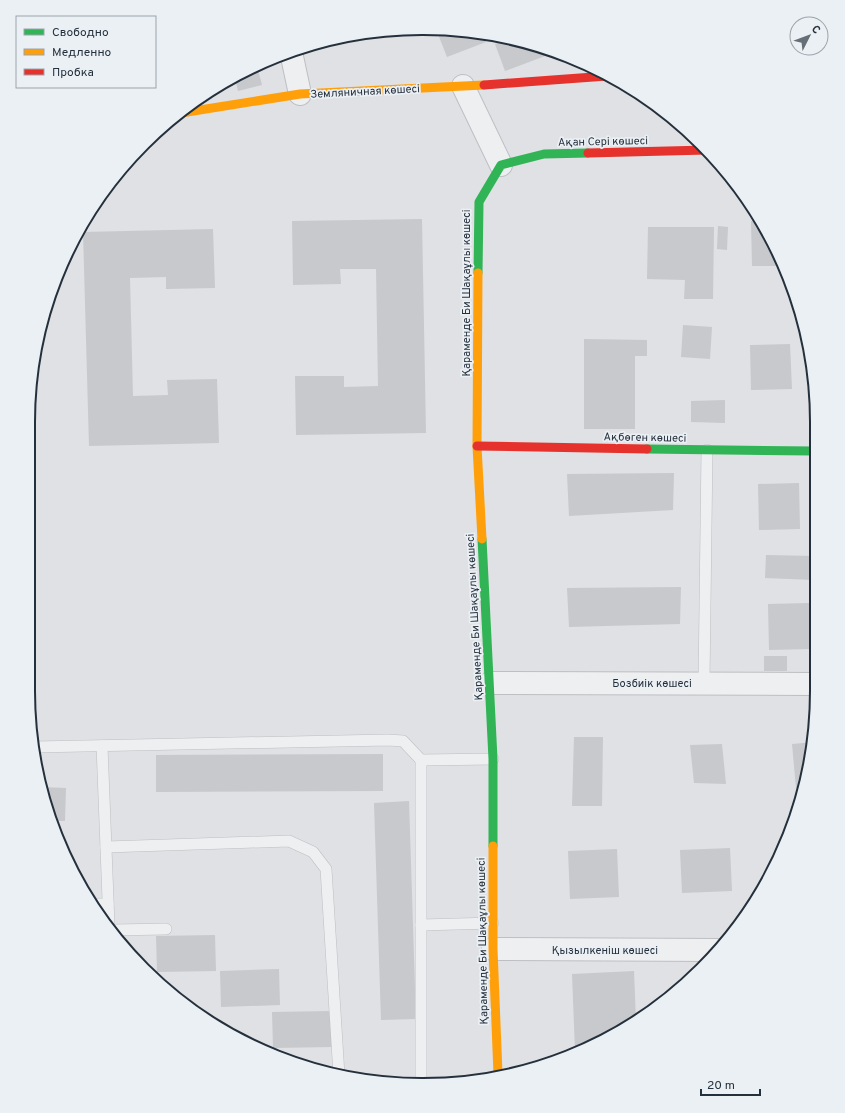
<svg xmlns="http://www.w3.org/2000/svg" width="845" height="1113" font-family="Overpass,sans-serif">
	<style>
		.building { fill: #c7c9cc }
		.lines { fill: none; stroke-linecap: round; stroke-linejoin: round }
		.lane-casing { stroke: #bdbfc2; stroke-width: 12 }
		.street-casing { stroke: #bdbfc2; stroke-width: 24 }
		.lane { stroke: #eeeff1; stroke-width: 11 }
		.street { stroke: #eeeff1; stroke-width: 22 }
		.fast { stroke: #30b455; stroke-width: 9 }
		.slow { stroke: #ff9f0a; stroke-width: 9 }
		.jam { stroke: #e5322d; stroke-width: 9 }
		.labels { text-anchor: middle; stroke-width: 3.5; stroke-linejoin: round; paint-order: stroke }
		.street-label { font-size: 11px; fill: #25303d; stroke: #ebf0f4 }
		.rim { fill: none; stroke: #25303d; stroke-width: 2 }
	</style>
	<rect width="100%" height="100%" fill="#dfe1e4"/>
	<g class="building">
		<polygon points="436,29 483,34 486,42 447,57"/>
		<polygon points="509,38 542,48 545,56 505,71 495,44"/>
		<polygon points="257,66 262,85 238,91 235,78"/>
		<polygon points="422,219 426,433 296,435 295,376 344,376 344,387 378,386 376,269 340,269 341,284 293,285 292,221"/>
		<polygon points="751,221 760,221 784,266 752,266"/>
		<polygon points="718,226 728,227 727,250 717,249"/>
		<polygon points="648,227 714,227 713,299 684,299 685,280 647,279"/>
		<polygon points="213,229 215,288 166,289 166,277 130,278 133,396 168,395 167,380 217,379 219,443 89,446 83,232"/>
		<polygon points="683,325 712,327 710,359 681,357"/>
		<polygon points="584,339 647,340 647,356 635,356 635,429 584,429"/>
		<polygon points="790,344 792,389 751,390 750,345"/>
		<polygon points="725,400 725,423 691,422 691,401"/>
		<polygon points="674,473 673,510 569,516 567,474"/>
		<polygon points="799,483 800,529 759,530 758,484"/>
		<polygon points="766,555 814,556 814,580 765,578"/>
		<polygon points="681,587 680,624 569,627 567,588"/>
		<polygon points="809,603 810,649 769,650 768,604"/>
		<rect x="764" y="656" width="23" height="15"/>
		<polygon points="574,737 603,737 602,806 572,806"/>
		<polygon points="814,742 801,787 796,788 792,744"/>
		<polygon points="722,744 726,784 694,783 690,745"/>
		<polygon points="383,754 383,791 156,792 156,755"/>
		<polygon points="41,787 66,788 65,821 53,821 42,793"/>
		<polygon points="409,801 416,1019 381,1020 374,803"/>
		<polygon points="730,848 732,891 682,893 680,850"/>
		<polygon points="617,849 619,897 570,899 568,851"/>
		<polygon points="215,935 216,971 157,972 156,936"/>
		<polygon points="279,969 280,1005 221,1007 220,971"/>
		<polygon points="634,971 636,1021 575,1051 572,974"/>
		<polygon points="331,1011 332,1047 273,1048 272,1012"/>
	</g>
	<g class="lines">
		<defs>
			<g id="lane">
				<polyline points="704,683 707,450"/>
				<polyline points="102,746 109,925"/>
				<polyline points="35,747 388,740 403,741 421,760 421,1082"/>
				<polyline points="421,760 493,759"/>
				<polyline points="106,847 289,841 313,852 326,869 339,1075"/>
				<polyline points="93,904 108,904"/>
				<polyline points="421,925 493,923"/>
				<polyline points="113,930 166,929"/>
			</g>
			<g id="street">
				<polyline points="291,52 300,94"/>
				<polyline points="463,86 501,165"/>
				<polyline points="490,683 814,684"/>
				<polyline points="493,949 717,950"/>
			</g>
		</defs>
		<use href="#lane" class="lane-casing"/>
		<use href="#street" class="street-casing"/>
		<use href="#lane" class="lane"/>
		<use href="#street" class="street"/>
		<g class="fast">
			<polyline points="478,273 479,202 501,165 544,154 588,153"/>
			<polyline points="647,449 814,451"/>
			<polyline points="482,539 493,759 493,846"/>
		</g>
		<g class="slow">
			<polyline points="181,113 300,94 484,85"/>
			<polyline points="478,273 477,446 482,539"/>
			<polyline points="493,846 493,949 498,1074"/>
		</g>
		<g class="jam">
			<polyline points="484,85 607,76"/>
			<polyline points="588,153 707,150"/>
			<polyline points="477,446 647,449"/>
		</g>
	</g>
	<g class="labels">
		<g class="street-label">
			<text transform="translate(365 91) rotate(-3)" y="4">Земляничная көшесі</text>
			<text transform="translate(603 141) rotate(-1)" y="4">Ақан Сері көшесі</text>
			<text transform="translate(466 293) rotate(-90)" y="4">Қараменде Би Шақаұлы көшесі</text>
			<text transform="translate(645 437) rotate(1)" y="4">Ақбөген көшесі</text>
			<text transform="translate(474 617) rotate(-93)" y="4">Қараменде Би Шақаұлы көшесі</text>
			<text x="652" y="687">Бозбиік көшесі</text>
			<text transform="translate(482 941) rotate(-91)" y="4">Қараменде Би Шақаұлы көшесі</text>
			<text x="605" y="954">Қызылкеніш көшесі</text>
		</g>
	</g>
	<path d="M0 0H845V1113H0ZM422 35H423A387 387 0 0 1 810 422V691A387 387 0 0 1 423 1078H422A387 387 0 0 1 35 691V422A387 387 0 0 1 422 35Z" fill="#ebf0f4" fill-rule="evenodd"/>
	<path class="rim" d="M422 35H423A387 387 0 0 1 810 422V691A387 387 0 0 1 423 1078H422A387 387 0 0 1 35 691V422A387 387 0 0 1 422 35Z"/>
	<rect x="16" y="16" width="140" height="72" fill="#ebf0f4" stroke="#9ca3ab"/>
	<rect x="24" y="29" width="20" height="6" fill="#30b455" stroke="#9ca3ab"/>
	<text x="52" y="36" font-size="12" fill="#25303d">Свободно</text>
	<rect x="24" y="49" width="20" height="6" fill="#ff9f0a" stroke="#9ca3ab"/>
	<text x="52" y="56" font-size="12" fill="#25303d">Медленно</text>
	<rect x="24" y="69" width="20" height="6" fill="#e5322d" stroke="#9ca3ab"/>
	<text x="52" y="76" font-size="12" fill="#25303d">Пробка</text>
	<g transform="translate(809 36) rotate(48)"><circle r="19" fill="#ebf0f4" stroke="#9ca3ab"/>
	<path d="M0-3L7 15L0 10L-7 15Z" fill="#666e77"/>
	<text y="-6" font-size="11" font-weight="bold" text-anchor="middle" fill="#25303d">С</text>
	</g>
	<path d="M701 1089v6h59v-6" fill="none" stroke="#25303d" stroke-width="2"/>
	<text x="707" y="1089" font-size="12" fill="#25303d" stroke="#ebf0f4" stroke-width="3" paint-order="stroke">20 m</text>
</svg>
